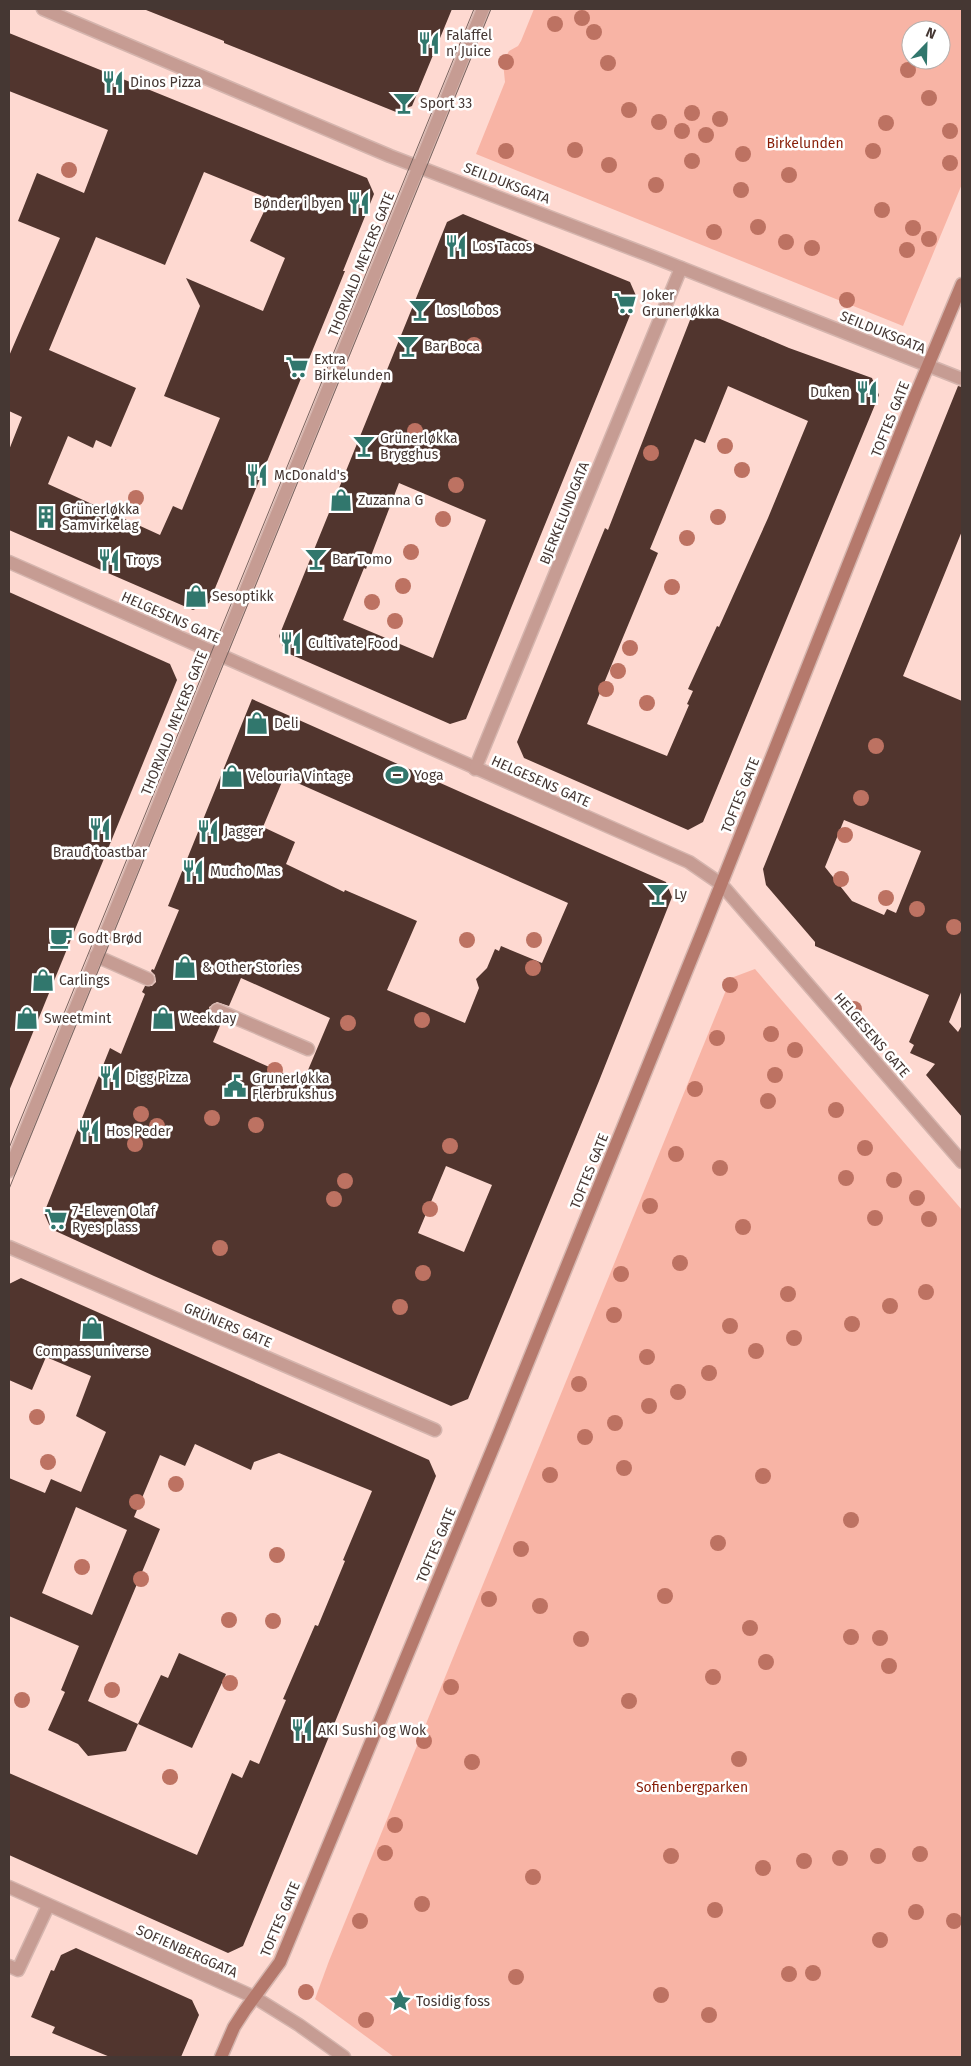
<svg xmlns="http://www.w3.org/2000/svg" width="971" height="2066" font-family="'Fira Sans',sans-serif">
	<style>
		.green { fill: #f8b4a5; fill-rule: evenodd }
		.building { fill: #51352e; fill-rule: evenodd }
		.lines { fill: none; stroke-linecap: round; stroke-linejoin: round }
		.service-casing { stroke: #d5b5ae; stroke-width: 15 }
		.minor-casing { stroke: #d5b5ae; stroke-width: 15 }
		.tertiary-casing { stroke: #d5b5ae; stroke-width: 15 }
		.secondary-casing { stroke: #d5b5ae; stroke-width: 15 }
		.service { stroke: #c69c93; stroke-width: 12 }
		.minor { stroke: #c69c93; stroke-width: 12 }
		.tertiary { stroke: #c69c93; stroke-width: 12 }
		.secondary { stroke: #b5796c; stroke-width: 12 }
		.tram { stroke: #79645f; stroke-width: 1 }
		.tree { fill: #bd7262 }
		.labels { text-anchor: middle; stroke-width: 5; stroke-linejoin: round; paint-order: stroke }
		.poi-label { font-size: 14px; fill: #453733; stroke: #fff; text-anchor: start }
		.park-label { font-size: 14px; fill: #871d07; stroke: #fff }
		.street-label { font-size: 14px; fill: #453733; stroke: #fff }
	</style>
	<rect width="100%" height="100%" fill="#fed9d1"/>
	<g class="green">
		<path d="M534,9H962V184L903,326L476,154L505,82L503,62L509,51L518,46L521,41ZM911,30H941V60H911Z"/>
		<polygon points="755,969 962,1210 962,2057 394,2057 315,1999 329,1961 731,978"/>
	</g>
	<g class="building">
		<polygon points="147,9 452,9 412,106 396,112 224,43 224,41 146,10"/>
		<path d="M9,33L367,178L374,194L343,271H345L209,603L193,610L9,530V450L22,417L9,411V356L60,238L18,221L37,173L84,193L108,130L9,91ZM204,172L270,199L250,241L285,258L263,311L186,278L200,306L164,396L220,418L182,510L173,506L160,535L48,484L68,436L93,448L96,440L111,447L136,388L49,350L96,237L165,265Z"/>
		<path d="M463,214L630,282L637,298L466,719L450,724L285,652L279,636L447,222ZM399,483L486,520L433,658L343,620L364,568L366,569Z"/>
		<path d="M706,313L789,348L872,378L879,395L703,822L688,830L524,758L517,742L605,528L608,530L690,320ZM728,386L808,421L768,518L719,627L717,626L688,689L693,691L687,704L689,705L667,756L587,724L658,553L650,549L695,439L705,443Z"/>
		<path d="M958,386L962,387V531L903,676L962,701V990L949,1022L958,1032L962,1025V1117L926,1075L935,1064L910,1053L914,1045L909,1042L929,995L815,946V942L766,885L763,869ZM844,820L921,851L896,913L887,909L884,915L852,901L825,867Z"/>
		<polygon points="9,592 170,664 177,680 9,1091"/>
		<path d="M252,699L465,794L666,882L672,897L599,1081L468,1399L451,1406L154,1276L51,1229L44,1213L110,1048L121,1054L145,994L142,992L145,986H152L156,982L155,975L151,971L152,969L154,970L179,910L168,906ZM284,777L568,903L542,963L501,946L499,951L495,949L487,968L476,979L479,988L465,1023L387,990L417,921L345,890L344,892L286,864L295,842L263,827ZM241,978L330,1018L303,1082L213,1042L222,1021L211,1015L209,1007L217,1002L229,1006ZM446,1166L492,1185L464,1252L418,1233Z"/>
		<path d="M21,1278L429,1460L436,1476L243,1946L228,1953L9,1855V1773L197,1855L232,1773L242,1778L250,1760L259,1764L286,1700L283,1699L315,1625L318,1626L345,1561L343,1560L372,1491L279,1453L254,1462L251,1470L195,1444L185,1466L160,1455L134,1517L160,1529L88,1701L138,1724L126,1751L88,1756L78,1744L48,1730L65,1692L61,1690L79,1646L9,1616V1478L45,1493L51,1479L81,1492L106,1432L76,1416L91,1376L46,1357L32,1390L9,1380V1284ZM76,1507L127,1530L92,1615L42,1593Z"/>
		<polygon points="179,1653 226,1674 192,1748 138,1724 161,1675 168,1678"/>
		<polygon points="76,1948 192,2000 199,2015 181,2057 110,2057 52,2033 55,2027 31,2017 51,1970 54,1971 61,1955"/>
	</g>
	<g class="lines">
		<defs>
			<g id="service">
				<polyline points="96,956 148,979"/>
				<polyline points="217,1010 308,1049"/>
				<polyline points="9,1966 18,1970 48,1906"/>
			</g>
			<g id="minor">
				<polyline points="43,9 390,156 651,256 962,379"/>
				<polyline points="9,562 689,862 721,884"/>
				<polyline points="475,769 681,268"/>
				<polyline points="9,1171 483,9"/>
				<polyline points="9,1247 435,1430"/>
				<polyline points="9,1887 254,1997 299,2025 344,2057"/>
			</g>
			<polyline id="tertiary" points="721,884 962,1162"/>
			<polyline id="secondary" points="221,2057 234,2027 245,2010 280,1962 500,1431 703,930 914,399 962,284"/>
		</defs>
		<use href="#service" class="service-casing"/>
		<use href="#minor" class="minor-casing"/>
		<use href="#tertiary" class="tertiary-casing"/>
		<use href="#secondary" class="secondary-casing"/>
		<use href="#service" class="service"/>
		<use href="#minor" class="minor"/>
		<use href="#tertiary" class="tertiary"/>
		<use href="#secondary" class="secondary"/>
		<g class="tram">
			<polyline points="9,1148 474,9"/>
			<polyline points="9,1189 491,9"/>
		</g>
	</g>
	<g class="tree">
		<circle cx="582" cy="18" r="8"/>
		<circle cx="555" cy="24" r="8"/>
		<circle cx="594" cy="32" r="8"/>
		<circle cx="506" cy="62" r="8"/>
		<circle cx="608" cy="63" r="8"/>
		<circle cx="908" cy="70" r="8"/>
		<circle cx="929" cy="98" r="8"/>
		<circle cx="629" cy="110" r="8"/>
		<circle cx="692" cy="113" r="8"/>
		<circle cx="720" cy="119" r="8"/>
		<circle cx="659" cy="122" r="8"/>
		<circle cx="886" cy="123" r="8"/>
		<circle cx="682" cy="131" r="8"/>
		<circle cx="950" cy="131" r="8"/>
		<circle cx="706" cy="135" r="8"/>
		<circle cx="575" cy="150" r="8"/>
		<circle cx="506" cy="151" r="8"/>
		<circle cx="873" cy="151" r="8"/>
		<circle cx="743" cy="154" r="8"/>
		<circle cx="692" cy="161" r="8"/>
		<circle cx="950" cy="163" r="8"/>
		<circle cx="609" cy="165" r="8"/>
		<circle cx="69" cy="170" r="8"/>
		<circle cx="789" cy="175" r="8"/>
		<circle cx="656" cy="185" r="8"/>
		<circle cx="741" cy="190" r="8"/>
		<circle cx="882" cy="210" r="8"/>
		<circle cx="758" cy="227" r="8"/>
		<circle cx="913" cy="228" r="8"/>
		<circle cx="714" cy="232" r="8"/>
		<circle cx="929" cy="239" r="8"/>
		<circle cx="786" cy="242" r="8"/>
		<circle cx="812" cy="248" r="8"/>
		<circle cx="907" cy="250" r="8"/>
		<circle cx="847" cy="300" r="8"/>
		<circle cx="474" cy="345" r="8"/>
		<circle cx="415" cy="431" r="8"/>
		<circle cx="725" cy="446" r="8"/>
		<circle cx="651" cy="453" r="8"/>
		<circle cx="742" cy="470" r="8"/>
		<circle cx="456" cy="485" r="8"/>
		<circle cx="136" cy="498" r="8"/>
		<circle cx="718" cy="517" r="8"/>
		<circle cx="443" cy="519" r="8"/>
		<circle cx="687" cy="538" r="8"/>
		<circle cx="411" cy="552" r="8"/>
		<circle cx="403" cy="586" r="8"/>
		<circle cx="672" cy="587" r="8"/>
		<circle cx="372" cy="602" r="8"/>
		<circle cx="395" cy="621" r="8"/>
		<circle cx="630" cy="648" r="8"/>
		<circle cx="618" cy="671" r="8"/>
		<circle cx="606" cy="689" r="8"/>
		<circle cx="647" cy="703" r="8"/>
		<circle cx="876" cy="746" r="8"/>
		<circle cx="861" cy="798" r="8"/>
		<circle cx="845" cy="835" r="8"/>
		<circle cx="841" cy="879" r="8"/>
		<circle cx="886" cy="898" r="8"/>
		<circle cx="917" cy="909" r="8"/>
		<circle cx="954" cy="927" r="8"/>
		<circle cx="467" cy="940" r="8"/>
		<circle cx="534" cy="940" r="8"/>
		<circle cx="533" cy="968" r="8"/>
		<circle cx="730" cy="985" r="8"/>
		<circle cx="854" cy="1009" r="8"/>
		<circle cx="422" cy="1020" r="8"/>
		<circle cx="348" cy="1023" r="8"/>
		<circle cx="771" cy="1034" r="8"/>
		<circle cx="717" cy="1038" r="8"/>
		<circle cx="795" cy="1050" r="8"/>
		<circle cx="275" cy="1070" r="8"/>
		<circle cx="775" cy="1075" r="8"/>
		<circle cx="695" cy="1089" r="8"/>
		<circle cx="768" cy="1101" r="8"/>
		<circle cx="836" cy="1110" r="8"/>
		<circle cx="141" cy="1114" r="8"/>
		<circle cx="212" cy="1118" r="8"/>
		<circle cx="256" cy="1125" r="8"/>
		<circle cx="157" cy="1126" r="8"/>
		<circle cx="135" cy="1144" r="8"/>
		<circle cx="450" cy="1146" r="8"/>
		<circle cx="865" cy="1148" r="8"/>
		<circle cx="676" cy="1154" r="8"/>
		<circle cx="720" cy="1168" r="8"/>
		<circle cx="846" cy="1178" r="8"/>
		<circle cx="894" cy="1180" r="8"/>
		<circle cx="345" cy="1181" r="8"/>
		<circle cx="917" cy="1198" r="8"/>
		<circle cx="334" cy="1199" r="8"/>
		<circle cx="650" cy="1206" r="8"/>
		<circle cx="430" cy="1209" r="8"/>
		<circle cx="875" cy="1218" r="8"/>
		<circle cx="929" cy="1219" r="8"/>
		<circle cx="743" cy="1227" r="8"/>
		<circle cx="220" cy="1248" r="8"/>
		<circle cx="680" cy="1263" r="8"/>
		<circle cx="423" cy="1273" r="8"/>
		<circle cx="621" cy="1274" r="8"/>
		<circle cx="926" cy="1292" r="8"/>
		<circle cx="788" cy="1294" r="8"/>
		<circle cx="890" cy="1306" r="8"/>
		<circle cx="400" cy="1307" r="8"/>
		<circle cx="614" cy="1315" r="8"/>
		<circle cx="852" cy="1324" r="8"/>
		<circle cx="730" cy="1326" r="8"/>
		<circle cx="794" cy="1338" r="8"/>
		<circle cx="756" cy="1351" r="8"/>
		<circle cx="647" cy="1357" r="8"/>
		<circle cx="709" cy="1373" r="8"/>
		<circle cx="579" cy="1384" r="8"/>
		<circle cx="678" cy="1392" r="8"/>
		<circle cx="649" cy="1406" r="8"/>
		<circle cx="37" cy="1417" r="8"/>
		<circle cx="615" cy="1423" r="8"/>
		<circle cx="585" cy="1437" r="8"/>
		<circle cx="48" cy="1462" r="8"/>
		<circle cx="624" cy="1468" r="8"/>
		<circle cx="550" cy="1475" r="8"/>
		<circle cx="763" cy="1476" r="8"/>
		<circle cx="176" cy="1484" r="8"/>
		<circle cx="137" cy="1502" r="8"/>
		<circle cx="851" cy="1520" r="8"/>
		<circle cx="718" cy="1543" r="8"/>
		<circle cx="521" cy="1549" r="8"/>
		<circle cx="277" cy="1555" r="8"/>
		<circle cx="82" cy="1567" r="8"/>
		<circle cx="141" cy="1579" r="8"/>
		<circle cx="665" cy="1596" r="8"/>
		<circle cx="489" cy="1599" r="8"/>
		<circle cx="540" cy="1606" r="8"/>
		<circle cx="229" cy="1620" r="8"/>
		<circle cx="273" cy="1621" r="8"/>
		<circle cx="750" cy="1628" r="8"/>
		<circle cx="851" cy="1637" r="8"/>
		<circle cx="880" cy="1638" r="8"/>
		<circle cx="581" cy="1639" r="8"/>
		<circle cx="766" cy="1662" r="8"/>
		<circle cx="889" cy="1666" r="8"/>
		<circle cx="713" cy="1677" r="8"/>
		<circle cx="230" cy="1683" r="8"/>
		<circle cx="451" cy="1687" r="8"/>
		<circle cx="112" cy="1690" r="8"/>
		<circle cx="22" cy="1700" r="8"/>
		<circle cx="629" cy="1701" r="8"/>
		<circle cx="424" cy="1741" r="8"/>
		<circle cx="739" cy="1759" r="8"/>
		<circle cx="472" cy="1762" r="8"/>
		<circle cx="170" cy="1777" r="8"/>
		<circle cx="395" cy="1825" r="8"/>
		<circle cx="385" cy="1853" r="8"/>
		<circle cx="920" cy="1854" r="8"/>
		<circle cx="671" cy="1856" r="8"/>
		<circle cx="878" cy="1856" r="8"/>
		<circle cx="840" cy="1858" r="8"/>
		<circle cx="804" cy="1861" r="8"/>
		<circle cx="763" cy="1868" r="8"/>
		<circle cx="533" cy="1877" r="8"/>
		<circle cx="422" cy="1904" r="8"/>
		<circle cx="715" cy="1910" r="8"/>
		<circle cx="916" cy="1912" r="8"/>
		<circle cx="360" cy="1921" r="8"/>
		<circle cx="954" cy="1921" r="8"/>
		<circle cx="880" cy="1940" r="8"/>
		<circle cx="813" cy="1973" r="8"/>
		<circle cx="789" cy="1974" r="8"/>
		<circle cx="516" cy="1977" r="8"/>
		<circle cx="306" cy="1992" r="8"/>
		<circle cx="661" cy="1995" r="8"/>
		<circle cx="709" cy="2015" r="8"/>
		<circle cx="366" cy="2020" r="8"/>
	</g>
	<defs>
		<symbol id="restaurant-bare" viewBox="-9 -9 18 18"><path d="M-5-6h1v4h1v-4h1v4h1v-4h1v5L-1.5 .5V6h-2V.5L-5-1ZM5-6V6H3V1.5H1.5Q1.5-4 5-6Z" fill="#31776d" stroke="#fff" stroke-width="2.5" paint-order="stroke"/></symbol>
		<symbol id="bar-bare" viewBox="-9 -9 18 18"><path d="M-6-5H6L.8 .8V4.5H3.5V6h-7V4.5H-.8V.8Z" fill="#31776d" stroke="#fff" stroke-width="2.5" paint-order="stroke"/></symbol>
		<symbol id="supermarket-bare" viewBox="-9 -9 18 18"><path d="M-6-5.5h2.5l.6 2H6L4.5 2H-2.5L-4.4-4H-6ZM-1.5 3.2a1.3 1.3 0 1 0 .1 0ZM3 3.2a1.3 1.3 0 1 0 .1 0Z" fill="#31776d" stroke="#fff" stroke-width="2.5" paint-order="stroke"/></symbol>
		<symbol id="shop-bare" viewBox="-9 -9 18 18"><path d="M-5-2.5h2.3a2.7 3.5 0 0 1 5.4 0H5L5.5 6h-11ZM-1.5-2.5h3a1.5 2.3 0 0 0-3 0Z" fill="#31776d" stroke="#fff" stroke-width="2.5" paint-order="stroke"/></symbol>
		<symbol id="building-bare" viewBox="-9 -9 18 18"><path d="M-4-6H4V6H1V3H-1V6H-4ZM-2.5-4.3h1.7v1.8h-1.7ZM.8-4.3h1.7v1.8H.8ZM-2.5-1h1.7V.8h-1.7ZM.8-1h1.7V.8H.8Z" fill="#31776d" stroke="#fff" stroke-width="2.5" paint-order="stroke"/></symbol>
		<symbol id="stadium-bare" viewBox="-9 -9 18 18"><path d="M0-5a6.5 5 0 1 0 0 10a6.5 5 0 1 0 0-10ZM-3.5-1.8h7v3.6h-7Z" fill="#31776d" stroke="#fff" stroke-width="2.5" paint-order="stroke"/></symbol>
		<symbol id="cafe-bare" viewBox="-9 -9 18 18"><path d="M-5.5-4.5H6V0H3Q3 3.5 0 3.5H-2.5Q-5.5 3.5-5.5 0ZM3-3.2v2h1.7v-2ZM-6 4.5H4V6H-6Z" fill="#31776d" stroke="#fff" stroke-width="2.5" paint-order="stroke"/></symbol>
		<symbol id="civic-bare" viewBox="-9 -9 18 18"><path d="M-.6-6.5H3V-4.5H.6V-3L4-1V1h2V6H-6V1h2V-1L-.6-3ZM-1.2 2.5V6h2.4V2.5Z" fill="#31776d" stroke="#fff" stroke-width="2.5" paint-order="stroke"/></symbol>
		<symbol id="sight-bare" viewBox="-9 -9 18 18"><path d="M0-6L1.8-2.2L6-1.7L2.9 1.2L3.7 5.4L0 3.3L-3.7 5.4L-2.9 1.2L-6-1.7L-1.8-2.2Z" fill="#31776d" stroke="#fff" stroke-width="2.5" paint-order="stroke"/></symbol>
	</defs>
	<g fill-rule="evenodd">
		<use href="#restaurant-bare" x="413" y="27" width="32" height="32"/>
		<use href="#restaurant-bare" x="97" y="66" width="32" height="32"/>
		<use href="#bar-bare" x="388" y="87" width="32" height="32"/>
		<use href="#restaurant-bare" x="343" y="187" width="32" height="32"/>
		<use href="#restaurant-bare" x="440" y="230" width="32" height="32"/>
		<use href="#supermarket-bare" x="609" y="287" width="32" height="32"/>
		<use href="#bar-bare" x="404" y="294" width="32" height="32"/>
		<use href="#bar-bare" x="392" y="330" width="32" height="32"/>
		<use href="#supermarket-bare" x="281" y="351" width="32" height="32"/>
		<use href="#restaurant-bare" x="851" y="376" width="32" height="32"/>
		<use href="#bar-bare" x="348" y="430" width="32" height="32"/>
		<use href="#restaurant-bare" x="241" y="459" width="32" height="32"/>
		<use href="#shop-bare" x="325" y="484" width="32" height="32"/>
		<use href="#building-bare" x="30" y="501" width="32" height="32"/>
		<use href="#bar-bare" x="300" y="543" width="32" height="32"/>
		<use href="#restaurant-bare" x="93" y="544" width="32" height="32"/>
		<use href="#shop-bare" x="180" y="580" width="32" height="32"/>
		<use href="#restaurant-bare" x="275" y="627" width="32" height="32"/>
		<use href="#shop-bare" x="241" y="707" width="32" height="32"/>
		<use href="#stadium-bare" x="381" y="759" width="32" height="32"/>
		<use href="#shop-bare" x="216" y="760" width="32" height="32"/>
		<use href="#restaurant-bare" x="84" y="813" width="32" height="32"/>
		<use href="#restaurant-bare" x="192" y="815" width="32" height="32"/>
		<use href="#restaurant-bare" x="177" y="855" width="32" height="32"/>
		<use href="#bar-bare" x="642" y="878" width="32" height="32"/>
		<use href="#cafe-bare" x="45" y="922" width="32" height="32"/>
		<use href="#shop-bare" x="169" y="951" width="32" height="32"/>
		<use href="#shop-bare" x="27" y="964" width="32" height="32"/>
		<use href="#shop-bare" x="11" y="1002" width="32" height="32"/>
		<use href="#shop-bare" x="147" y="1002" width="32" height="32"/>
		<use href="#restaurant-bare" x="94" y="1061" width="32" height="32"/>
		<use href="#civic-bare" x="219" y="1070" width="32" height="32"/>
		<use href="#restaurant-bare" x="73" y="1115" width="32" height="32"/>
		<use href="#supermarket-bare" x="40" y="1203" width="32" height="32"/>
		<use href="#shop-bare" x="76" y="1312" width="32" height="32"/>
		<use href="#restaurant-bare" x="286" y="1714" width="32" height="32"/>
		<use href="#sight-bare" x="384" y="1985" width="32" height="32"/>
	</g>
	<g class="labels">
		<g class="poi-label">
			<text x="446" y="40">Falaffel<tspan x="446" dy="16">n' Juice</tspan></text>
			<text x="130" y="87">Dinos Pizza</text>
			<text x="420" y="108">Sport 33</text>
			<text x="342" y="208" text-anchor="end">Bønder i byen</text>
			<text x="472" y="251">Los Tacos</text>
			<text x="642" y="300">Joker<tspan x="642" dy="16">Grunerløkka</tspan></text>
			<text x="436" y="315">Los Lobos</text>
			<text x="424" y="351">Bar Boca</text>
			<text x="314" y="364">Extra<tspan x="314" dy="16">Birkelunden</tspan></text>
			<text x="850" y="397" text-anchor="end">Duken</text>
			<text x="380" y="443">Grünerløkka<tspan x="380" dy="16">Brygghus</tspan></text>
			<text x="274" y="480">McDonald's</text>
			<text x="358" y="505">Zuzanna G</text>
			<text x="62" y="514">Grünerløkka<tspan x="62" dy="16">Samvirkelag</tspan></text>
			<text x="332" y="564">Bar Tomo</text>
			<text x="126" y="565">Troys</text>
			<text x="212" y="601">Sesoptikk</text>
			<text x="308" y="648">Cultivate Food</text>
			<text x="274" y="728">Deli</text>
			<text x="414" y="780">Yoga</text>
			<text x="248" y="781">Velouria Vintage</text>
			<text x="224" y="836">Jagger</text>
			<text x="100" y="857" text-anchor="middle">Brauđ toastbar</text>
			<text x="210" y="876">Mucho Mas</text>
			<text x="674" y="899">Ly</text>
			<text x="78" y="943">Godt Brød</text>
			<text x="202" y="972">&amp; Other Stories</text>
			<text x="59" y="985">Carlings</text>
			<text x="44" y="1023">Sweetmint</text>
			<text x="180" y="1023">Weekday</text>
			<text x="126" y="1082">Digg Pizza</text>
			<text x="252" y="1083">Grunerløkka<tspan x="252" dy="16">Flerbrukshus</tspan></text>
			<text x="106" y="1136">Hos Peder</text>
			<text x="72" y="1216">7-Eleven Olaf<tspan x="72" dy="16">Ryes plass</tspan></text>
			<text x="92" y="1356" text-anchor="middle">Compass universe</text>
			<text x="318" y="1735">AKI Sushi og Wok</text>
			<text x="416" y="2006">Tosidig foss</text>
		</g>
		<g class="park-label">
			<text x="805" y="148">Birkelunden</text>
			<text x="692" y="1792">Sofienbergparken</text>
		</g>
		<g class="street-label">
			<text transform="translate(507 183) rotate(21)" y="5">SEILDUKSGATA</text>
			<text transform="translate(361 264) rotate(-68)" y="5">THORVALD MEYERS GATE</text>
			<text transform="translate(883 332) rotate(22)" y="5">SEILDUKSGATA</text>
			<text transform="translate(890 419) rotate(-68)" y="5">TOFTES GATE</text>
			<text transform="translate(564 513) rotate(-68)" y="5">BJERKELUNDGATA</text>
			<text transform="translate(171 617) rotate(24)" y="5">HELGESENS GATE</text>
			<text transform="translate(174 723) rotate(-68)" y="5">THORVALD MEYERS GATE</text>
			<text transform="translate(541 781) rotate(24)" y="5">HELGESENS GATE</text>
			<text transform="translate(740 795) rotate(-68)" y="5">TOFTES GATE</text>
			<text transform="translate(872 1035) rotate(49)" y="5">HELGESENS GATE</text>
			<text transform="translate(589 1171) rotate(-68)" y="5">TOFTES GATE</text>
			<text transform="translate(228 1325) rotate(23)" y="5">GRÜNERS GATE</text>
			<text transform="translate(436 1545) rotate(-67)" y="5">TOFTES GATE</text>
			<text transform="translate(280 1919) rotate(-67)" y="5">TOFTES GATE</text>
			<text transform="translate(187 1951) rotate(24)" y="5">SOFIENBERGGATA</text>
		</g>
	</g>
	<rect width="971" height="2066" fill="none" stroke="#453733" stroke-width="20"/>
	<g transform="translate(926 45) rotate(23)"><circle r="24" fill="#ffffff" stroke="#b5afad"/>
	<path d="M0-4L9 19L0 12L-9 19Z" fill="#31776d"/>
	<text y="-8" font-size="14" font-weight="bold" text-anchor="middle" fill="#453733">N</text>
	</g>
</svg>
